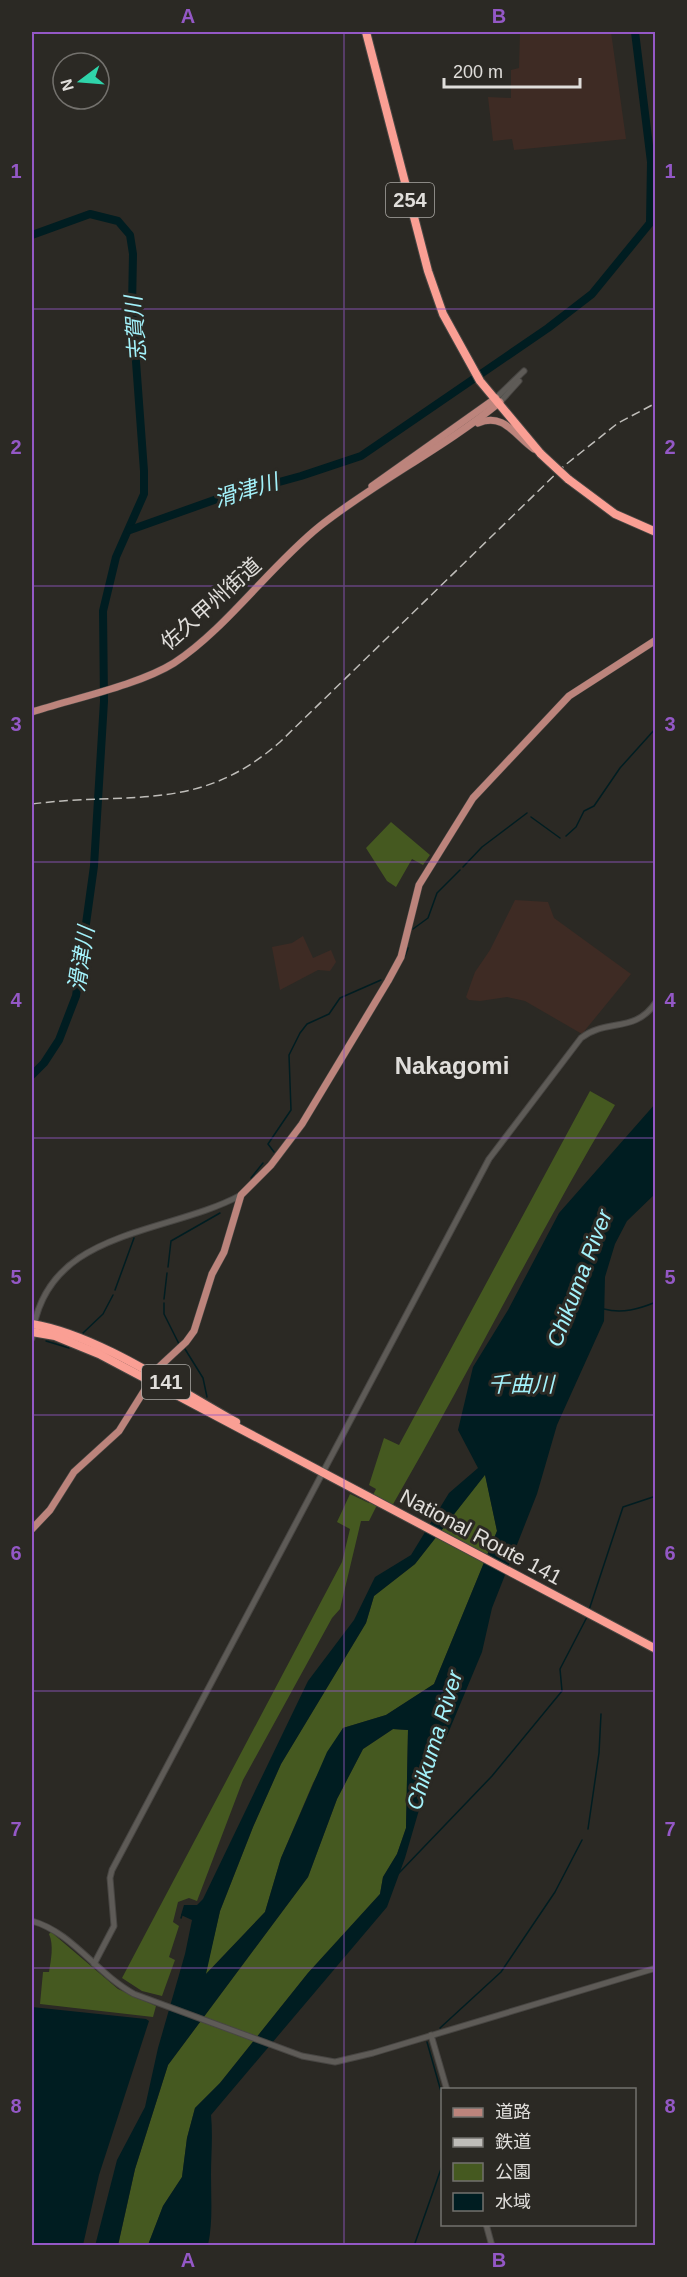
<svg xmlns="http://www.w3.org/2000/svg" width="687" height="2277" font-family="Helvetica,'Noto Sans JP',sans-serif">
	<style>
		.education { fill: #3e2b24 }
		.green { fill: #455920 }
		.water { fill: #001d21; fill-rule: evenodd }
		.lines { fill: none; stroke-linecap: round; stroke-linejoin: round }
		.stream { stroke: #001d21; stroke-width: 1.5 }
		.river { stroke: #001d21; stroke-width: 8 }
		.minor-casing { stroke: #484643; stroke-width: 7 }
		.major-casing { stroke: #484643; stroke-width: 8 }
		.highway-casing { stroke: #484643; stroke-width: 10 }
		.minor { stroke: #5e5b57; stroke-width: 5 }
		.major { stroke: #bc847c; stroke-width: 7 }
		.highway { stroke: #fa9f94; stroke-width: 8 }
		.rail { stroke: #bfbdb9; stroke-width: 1.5; stroke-dasharray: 9 4.5; stroke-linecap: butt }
		.highway-bridge-casing { stroke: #484643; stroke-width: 10; stroke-linecap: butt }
		.highway-bridge { stroke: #fa9f94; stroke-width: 8 }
		.grid { fill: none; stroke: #9458c6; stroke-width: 1.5; stroke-opacity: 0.55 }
		.labels { text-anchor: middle; stroke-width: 6; stroke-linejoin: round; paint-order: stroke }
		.shield { fill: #2b2924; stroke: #aaa8a4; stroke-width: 1.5 }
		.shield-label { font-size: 20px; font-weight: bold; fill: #e0dedb }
		.street-label { font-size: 21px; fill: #e0dedb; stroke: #2b2924 }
		.water-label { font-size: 22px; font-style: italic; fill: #a3f2fb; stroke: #2b2924 }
		.quarter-label { font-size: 24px; font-weight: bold; fill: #e0dedb; stroke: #2b2924 }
		.neatline { fill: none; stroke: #9458c6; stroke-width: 2 }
		.grid-label { font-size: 20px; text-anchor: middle; font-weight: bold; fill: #9458c6 }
	</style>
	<rect width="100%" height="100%" fill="#2b2924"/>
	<g class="education">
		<polygon points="520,32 611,32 626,139 514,150 512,139 493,141 488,97 511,98 511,70 519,68"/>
		<polygon points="515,900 548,902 554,918 631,974 582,1034 525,1001 507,997 480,1001 469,1000 466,997 475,972 490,950"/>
		<polygon points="303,936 313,958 331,950 336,962 330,971 318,970 280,990 272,947 292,943"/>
	</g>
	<g class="green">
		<polygon points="391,822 430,855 423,865 412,859 396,887 387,881 366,848"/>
		<path d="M590,1091L615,1105C537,1236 469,1373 392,1506L380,1499L369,1521H361L340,1609L332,1618L243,1780L197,1901L189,1898L178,1902L173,1922L179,1926L169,1957L175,1960L162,1996L142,1991L122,1978L342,1562L350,1529L337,1522L350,1494L369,1503L376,1489L369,1485L384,1438L399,1445Z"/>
		<polygon points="485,1474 497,1531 434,1684 386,1715 343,1728 313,1783 281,1858 265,1912 205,1975 220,1911 253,1827 281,1764 366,1623 374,1596 415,1564"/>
		<polygon points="393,1729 408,1730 406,1828 397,1854 383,1877 380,1894 308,1973 220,2083 195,2108 187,2138 182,2177 163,2206 148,2245 118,2246 135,2169 168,2065 308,1877 337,1799 363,1749"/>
		<path d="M51,1932L118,1989L156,2006L153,2017L40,2004L43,1972H49C51,1960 54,1945 49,1934Z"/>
	</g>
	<g class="water">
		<path d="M655,1104V1194L627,1221L615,1244L605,1277L604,1321L557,1425L537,1494L492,1608L482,1652L426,1786L405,1858L387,1907L211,2115C213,2136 211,2155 211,2175C211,2199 213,2222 208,2245H148L163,2206L182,2177L187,2138L195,2108L220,2083L308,1973L380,1894L383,1877L397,1854L406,1828L408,1730L393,1729L363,1749L337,1799L308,1877L168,2065L135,2169L118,2245L95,2246L117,2160L145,2107L158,2048L185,1954L192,1920L181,1915L184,1905H197L203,1899L308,1681L354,1620L375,1577L411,1555L449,1493L478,1468L458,1430L473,1367L508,1310L559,1213ZM485,1475L497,1531L434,1684L386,1715L343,1728L327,1752L281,1858L265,1912L206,1974L220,1911L253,1827L281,1764L366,1623L374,1596L415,1564Z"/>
		<polygon points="32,2007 146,2019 149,2021 99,2175 83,2245 32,2245"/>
	</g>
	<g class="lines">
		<g class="stream">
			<polyline points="531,817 560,838"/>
			<polyline points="566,836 576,827 584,811 594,806 620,768 656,728"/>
			<polyline points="463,867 482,847 527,813"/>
			<polyline points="413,929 428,918 437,893 460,870"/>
			<polyline points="405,956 408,948"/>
			<polyline points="274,1152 268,1144 291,1110 289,1055 300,1033 307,1024 329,1014 340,998 381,980"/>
			<polyline points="251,1178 263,1163"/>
			<polyline points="168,1267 171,1241 220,1213"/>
			<polyline points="115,1290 134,1238"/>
			<polyline points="164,1299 167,1273"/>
			<polyline points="164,1303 164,1314 179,1344"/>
			<path d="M604,1309C622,1314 639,1309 656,1302"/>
			<polyline points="83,1333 103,1314 113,1295"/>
			<polyline points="46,1341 69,1348"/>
			<polyline points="185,1349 203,1378 207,1397"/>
			<polyline points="589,1610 623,1507 656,1496"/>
			<polyline points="588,1829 599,1753 601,1714"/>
			<polyline points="399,1873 492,1776 562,1691 560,1669 587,1617"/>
			<polyline points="181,1918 182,1915"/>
			<polyline points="440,2028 501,1972 555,1892 582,1840"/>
			<polyline points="427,2042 442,2095"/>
			<polyline points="414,2246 442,2166"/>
		</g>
		<g class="river">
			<polyline points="32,235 90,214 118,221 130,235 133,254 132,307 144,471 144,494 116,557 103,611 104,701 94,866 76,996 59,1040 44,1063 32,1075"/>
			<polyline points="130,530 217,499 301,476 361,456 548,328 592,294 650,223 651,162 635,32"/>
		</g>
		<defs>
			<g id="minor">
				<polyline points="496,398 524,371"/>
				<polyline points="500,402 519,381"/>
				<path d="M32,1338C44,1228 165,1236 241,1195"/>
				<path d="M32,1921C72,1932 97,1974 134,1994L302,2056L335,2062L373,2053L656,1968"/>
				<path d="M94,1964L114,1926L110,1878L112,1870L489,1159L581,1038C606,1018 635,1034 656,1002"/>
				<polyline points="431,2035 447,2090"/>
				<polyline points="486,2224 492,2246"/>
			</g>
			<g id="major">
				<path d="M478,423C504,412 515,436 534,449"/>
				<polyline points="372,486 496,398"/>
				<path d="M32,712C72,699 139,685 174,663C226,629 270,566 320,526C377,481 444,448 500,402"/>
				<polyline points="32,1529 50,1510 74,1472 119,1431 159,1367 186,1342 194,1331 212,1274 224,1252 241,1195 271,1165 302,1124 388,981 401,957 419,885 473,798 569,696 656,640"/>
			</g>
			<g id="highway">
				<polyline points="366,32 428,271 443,314 480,381 541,454"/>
				<polyline points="568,479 615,514 656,532"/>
				<path d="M32,1324C98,1335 176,1389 236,1422"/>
				<polyline points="32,1332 55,1336 99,1354 656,1649"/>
			</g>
		</defs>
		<use href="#minor" class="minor-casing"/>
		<use href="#major" class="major-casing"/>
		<use href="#highway" class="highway-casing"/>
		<use href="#minor" class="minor"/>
		<use href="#major" class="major"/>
		<use href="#highway" class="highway"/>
		<path class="rail" d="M32,804C130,791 198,814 280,742L564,466L618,423L656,403"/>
		<defs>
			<polyline id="highway-bridge" points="541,454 568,479"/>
		</defs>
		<use href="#highway-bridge" class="highway-bridge-casing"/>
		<use href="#highway-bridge" class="highway-bridge"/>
	</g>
	<path class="grid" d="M344,32V2246M32,309H656M32,586H656M32,862H656M32,1138H656M32,1415H656M32,1691H656M32,1968H656"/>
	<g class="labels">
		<g class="shield">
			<rect x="386" y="183" width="48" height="34" rx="4.5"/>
			<rect x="142" y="1365" width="48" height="34" rx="4.5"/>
		</g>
		<g class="shield-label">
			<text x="410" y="207">254</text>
			<text x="166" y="1389">141</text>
		</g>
		<g class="street-label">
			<text transform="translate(211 604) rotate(-42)" y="7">佐久甲州街道</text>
			<text transform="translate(481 1537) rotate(28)" y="7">National Route 141</text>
		</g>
		<g class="water-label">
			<text transform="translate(135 329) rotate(-94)" y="8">志賀川</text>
			<text transform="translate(246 490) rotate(-17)" y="8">滑津川</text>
			<text transform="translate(81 959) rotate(-81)" y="8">滑津川</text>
			<text transform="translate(579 1278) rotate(-69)" y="8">Chikuma River</text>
			<text x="521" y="1392">千曲川</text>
			<text transform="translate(434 1740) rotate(-73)" y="8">Chikuma River</text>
		</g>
		<g class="quarter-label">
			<text x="452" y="1074">Nakagomi</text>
		</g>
	</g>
	<rect width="687" height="2277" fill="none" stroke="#2b2924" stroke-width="66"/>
	<rect x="441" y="2088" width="195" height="138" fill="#2b2924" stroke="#73716d" stroke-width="1.5"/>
	<rect x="453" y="2108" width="30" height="9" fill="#bc847c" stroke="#73716d" stroke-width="1.5"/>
	<text x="495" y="2118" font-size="18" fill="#e0dedb">道路</text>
	<rect x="453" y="2138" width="30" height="9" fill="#bfbdb9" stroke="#73716d" stroke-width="1.5"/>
	<text x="495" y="2148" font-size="18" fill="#e0dedb">鉄道</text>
	<rect x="453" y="2163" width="30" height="18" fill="#455920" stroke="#73716d" stroke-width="1.5"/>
	<text x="495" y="2178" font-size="18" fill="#e0dedb">公園</text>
	<rect x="453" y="2193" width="30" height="18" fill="#001d21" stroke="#73716d" stroke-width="1.5"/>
	<text x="495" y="2208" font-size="18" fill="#e0dedb">水域</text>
	<g transform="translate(81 81) rotate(254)"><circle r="28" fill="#2b2924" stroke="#73716d" stroke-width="1.5"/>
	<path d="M0-4.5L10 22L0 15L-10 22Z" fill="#2fd4aa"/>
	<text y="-9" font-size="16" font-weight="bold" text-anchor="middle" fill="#e0dedb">N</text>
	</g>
	<path d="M444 78v9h136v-9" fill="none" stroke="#e0dedb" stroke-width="3"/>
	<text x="453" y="78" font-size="18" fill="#e0dedb" stroke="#2b2924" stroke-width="4.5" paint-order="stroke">200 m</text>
	<rect x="33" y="33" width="621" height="2211" class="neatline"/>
	<g class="grid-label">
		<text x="188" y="23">A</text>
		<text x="499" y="23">B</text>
		<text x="16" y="178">1</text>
		<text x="670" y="178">1</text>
		<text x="16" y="454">2</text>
		<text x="670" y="454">2</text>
		<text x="16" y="731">3</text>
		<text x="670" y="731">3</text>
		<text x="16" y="1007">4</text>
		<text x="670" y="1007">4</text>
		<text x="16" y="1284">5</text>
		<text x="670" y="1284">5</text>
		<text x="16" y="1560">6</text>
		<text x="670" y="1560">6</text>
		<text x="16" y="1836">7</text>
		<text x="670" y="1836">7</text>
		<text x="16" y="2113">8</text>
		<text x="670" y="2113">8</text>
		<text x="188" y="2267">A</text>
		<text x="499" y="2267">B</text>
	</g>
</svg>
